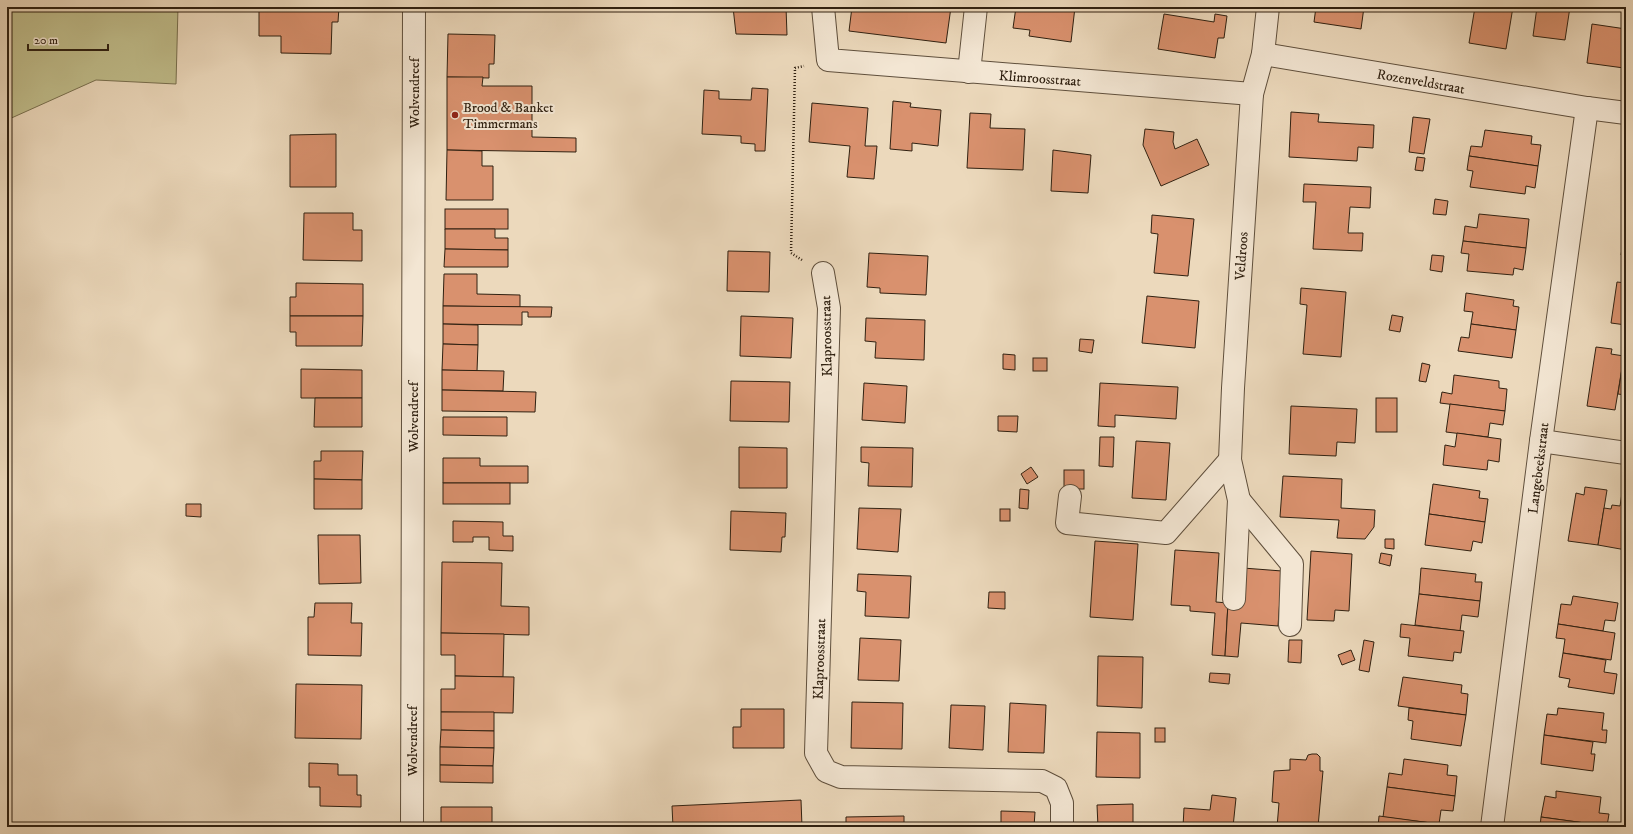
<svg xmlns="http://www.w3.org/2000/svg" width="1633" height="834" font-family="'IM FELL DW Pica',serif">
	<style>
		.green { fill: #c0bd8b; stroke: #786f4e }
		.building { fill: #d9916e; stroke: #302111 }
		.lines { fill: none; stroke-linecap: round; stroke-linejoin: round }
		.minor-casing { stroke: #5f4f3c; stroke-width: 24 }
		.path { stroke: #302111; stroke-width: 2.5; stroke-dasharray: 1 2; stroke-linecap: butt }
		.minor { stroke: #f3e6d3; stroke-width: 22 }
		.poi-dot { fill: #8f2418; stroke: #f3e6d3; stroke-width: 1.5 }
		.labels { text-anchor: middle; stroke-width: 4; stroke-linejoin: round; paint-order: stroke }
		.street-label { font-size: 14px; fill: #302111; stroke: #f3e6d3 }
		.poi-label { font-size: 14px; fill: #302111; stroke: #f3e6d3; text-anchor: start }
	</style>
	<rect width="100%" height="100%" fill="#ecd9bc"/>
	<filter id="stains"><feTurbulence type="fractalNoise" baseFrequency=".005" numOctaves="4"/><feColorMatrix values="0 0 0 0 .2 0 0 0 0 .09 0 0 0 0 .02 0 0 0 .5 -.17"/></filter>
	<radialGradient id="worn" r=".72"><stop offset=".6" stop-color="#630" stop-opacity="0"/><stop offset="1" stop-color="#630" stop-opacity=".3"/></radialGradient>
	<polygon class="green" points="7,7 178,7 176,84 96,80 7,120"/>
	<g class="building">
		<polygon points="259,7 339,7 338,22 332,22 331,54 281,53 281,36 259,36"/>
		<polygon points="733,7 786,7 787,35 736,34"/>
		<polygon points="852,7 951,7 946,43 849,31"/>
		<polygon points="1016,7 1075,7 1071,42 1029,36 1030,30 1013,28"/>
		<polygon points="1316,7 1364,7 1361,29 1314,22"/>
		<polygon points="1475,7 1513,7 1506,49 1469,43"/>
		<polygon points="1537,7 1570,7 1565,40 1533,36"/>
		<polygon points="1164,14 1214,22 1215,14 1227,16 1224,38 1218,38 1215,58 1158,49"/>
		<polygon points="1592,24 1626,29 1626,51 1624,68 1587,63"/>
		<polygon points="448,34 495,35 494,64 489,64 489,78 447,77"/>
		<polygon points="447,77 483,77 482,86 532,86 532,137 576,138 576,152 447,150"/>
		<polygon points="752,88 768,89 765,151 755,151 755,144 741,143 741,136 702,134 704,90 719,91 719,99 751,100"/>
		<polygon points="893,101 911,103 910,107 941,110 938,146 912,143 912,151 890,149"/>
		<polygon points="812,103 868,108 865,146 877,146 874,179 847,177 850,146 809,142"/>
		<polygon points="1291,112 1319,114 1318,122 1374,125 1373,148 1358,147 1357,161 1289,157"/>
		<polygon points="970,113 991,114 990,128 1025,129 1023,170 967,168"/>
		<polygon points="1413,117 1430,119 1424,154 1409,152"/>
		<polygon points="1145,129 1174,132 1173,142 1175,149 1197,139 1209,165 1161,186 1143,145"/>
		<polygon points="1485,130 1532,136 1531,144 1541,145 1538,166 1469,156 1471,146 1482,147"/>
		<polygon points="336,134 336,187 290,187 290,135"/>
		<polygon points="447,150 482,151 482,166 493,166 493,200 446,200"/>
		<polygon points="1053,150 1091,155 1088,193 1051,191"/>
		<polygon points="1469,156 1538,166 1535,188 1526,186 1525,194 1470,187 1473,171 1467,170"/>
		<polygon points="1417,157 1425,158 1423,171 1415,170"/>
		<polygon points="1304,184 1371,187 1370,208 1350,207 1348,233 1363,233 1362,251 1313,249 1316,202 1303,202"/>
		<polygon points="1435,199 1448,201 1446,215 1433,214"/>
		<rect x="445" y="209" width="63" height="20"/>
		<polygon points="304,213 353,213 353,230 362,230 362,261 303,260"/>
		<polygon points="1479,214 1529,219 1526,248 1463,241 1465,226 1477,228"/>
		<polygon points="1152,215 1194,219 1188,276 1154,273 1158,234 1151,233"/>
		<polygon points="1626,222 1626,255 1621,255"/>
		<polygon points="445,229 495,229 495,238 508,238 508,250 445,249"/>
		<polygon points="1463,241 1526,248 1523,270 1514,268 1513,275 1467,271 1469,254 1461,253"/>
		<polygon points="445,249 508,250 508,267 444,267"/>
		<polygon points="728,251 770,252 769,292 727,291"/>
		<polygon points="869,253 928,256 926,295 880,293 880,288 867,287"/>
		<polygon points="1432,255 1444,256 1442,272 1430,270"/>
		<polygon points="444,274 477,274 477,294 520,295 520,307 443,306"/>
		<polygon points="1617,282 1626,283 1626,325 1611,323"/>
		<polygon points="296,283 363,284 363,316 290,316 290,297 296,297"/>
		<polygon points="1301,288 1346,292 1341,357 1303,354 1307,305 1300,304"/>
		<polygon points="1466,293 1514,300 1513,306 1519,307 1516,330 1471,324 1473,312 1464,311"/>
		<polygon points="1147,296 1199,301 1195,348 1142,343"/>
		<polygon points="443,306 552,307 551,317 528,317 528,312 522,312 522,325 443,324"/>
		<polygon points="1392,315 1403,317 1400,332 1389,330"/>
		<polygon points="290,316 363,316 362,346 296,346 296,332 290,332"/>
		<polygon points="741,316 793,318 791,358 740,356"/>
		<polygon points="866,318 925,320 924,360 875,358 876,342 865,341"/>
		<polygon points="443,324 478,325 478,345 443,344"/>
		<polygon points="1471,324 1516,330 1512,358 1458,351 1461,337 1469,338"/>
		<polygon points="1080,339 1094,340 1092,353 1079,351"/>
		<polygon points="443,344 478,345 477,371 442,370"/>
		<polygon points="1596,347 1612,349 1611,354 1624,356 1615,410 1587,406"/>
		<polygon points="1003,354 1015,355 1015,370 1003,369"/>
		<polygon points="1624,356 1626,356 1626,399 1625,395 1618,394"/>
		<rect x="1033" y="358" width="14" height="13"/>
		<polygon points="1422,363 1430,365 1426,382 1419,381"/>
		<polygon points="301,369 362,370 362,398 301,398"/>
		<polygon points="442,370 504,371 503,391 442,390"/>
		<polygon points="1454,375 1499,381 1499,388 1507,389 1505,411 1440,403 1442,392 1452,394"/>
		<polygon points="731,381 790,382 789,422 730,421"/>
		<polygon points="864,383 907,386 905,423 862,420"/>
		<polygon points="1100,383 1178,387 1176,419 1115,415 1115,427 1098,426"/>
		<polygon points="442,390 536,392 535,412 442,411"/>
		<polygon points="315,398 362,398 362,427 314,427"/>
		<rect x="1376" y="398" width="21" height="34"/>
		<polygon points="1450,404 1505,411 1503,425 1490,423 1488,437 1446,432"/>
		<polygon points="1291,406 1357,409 1355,443 1337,442 1336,456 1289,454"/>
		<polygon points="998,416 1018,416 1017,432 998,431"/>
		<polygon points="443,417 507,417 507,436 443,435"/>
		<polygon points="1457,433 1501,439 1499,462 1488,460 1487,470 1443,465 1445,445 1455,447"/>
		<polygon points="1100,437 1114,437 1113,467 1099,466"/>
		<polygon points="1136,441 1170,443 1166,500 1132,498"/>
		<polygon points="739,447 787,448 787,488 739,488"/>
		<polygon points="861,447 913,448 912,487 868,486 869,463 861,462"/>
		<polygon points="321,451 363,451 362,480 314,479 314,461 321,461"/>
		<polygon points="443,458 480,458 480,466 528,466 528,483 443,483"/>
		<polygon points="1031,467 1038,477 1027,484 1021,474"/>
		<rect x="1064" y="470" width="20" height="19"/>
		<polygon points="1283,476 1342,479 1341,508 1375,510 1374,527 1365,539 1337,538 1339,520 1280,517"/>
		<polygon points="314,479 362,480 362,509 314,509"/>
		<rect x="443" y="483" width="67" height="21"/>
		<polygon points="1433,484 1480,491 1479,498 1488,499 1485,522 1429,514"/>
		<polygon points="1585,487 1607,490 1598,545 1568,541 1576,493 1584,495"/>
		<polygon points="1020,489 1029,490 1028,509 1019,508"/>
		<polygon points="1622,493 1626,494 1626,550 1598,545 1604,508 1611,509 1612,505 1620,506"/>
		<polygon points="186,504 201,504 201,517 186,516"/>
		<polygon points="859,508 901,509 898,552 857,549"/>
		<rect x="1000" y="509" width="10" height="12"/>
		<polygon points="731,511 786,513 785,537 782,537 781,552 730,550"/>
		<polygon points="1429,514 1485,522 1482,543 1473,541 1471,551 1425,545"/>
		<polygon points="453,521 503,522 503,536 513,536 513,551 489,550 489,537 473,537 473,542 453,542"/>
		<polygon points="318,535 360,535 361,583 319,584"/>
		<polygon points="1385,539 1394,539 1394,549 1385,548"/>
		<polygon points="1095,541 1138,544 1133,620 1090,617"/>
		<polygon points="1175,550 1219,553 1216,602 1228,603 1225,656 1212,655 1215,613 1190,611 1190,606 1171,605"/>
		<polygon points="1311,551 1352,554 1349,611 1335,610 1334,621 1307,620"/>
		<polygon points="1381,553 1392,555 1390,566 1379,563"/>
		<polygon points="442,562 502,563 501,606 529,607 529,635 441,633"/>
		<polygon points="1243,568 1282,571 1278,626 1241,623 1238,657 1225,656 1228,603"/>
		<polygon points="1421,568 1476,574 1475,582 1482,582 1480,601 1419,594"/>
		<polygon points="858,574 911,576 909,618 865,616 866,592 857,591"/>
		<polygon points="989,592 1005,592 1005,609 988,608"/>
		<polygon points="1419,594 1480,601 1478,617 1462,615 1460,631 1415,625"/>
		<polygon points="1573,596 1618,603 1615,621 1605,620 1603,631 1558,624 1561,604 1571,605"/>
		<polygon points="315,603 352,603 351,623 362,623 361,656 308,655 308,617 314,617"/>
		<polygon points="1401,624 1464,631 1461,653 1454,652 1453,661 1408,656 1410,638 1400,637"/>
		<polygon points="1558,624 1615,633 1611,660 1563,653 1565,639 1556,638"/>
		<polygon points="441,633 504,634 503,677 455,676 455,655 441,655"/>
		<polygon points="860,638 901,640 899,681 858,680"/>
		<polygon points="1289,640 1302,640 1301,663 1288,662"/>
		<polygon points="1364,640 1374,642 1369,672 1359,670"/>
		<polygon points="1351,650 1355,660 1342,665 1338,655"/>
		<polygon points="1563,653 1606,660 1604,672 1617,674 1614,694 1568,687 1570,679 1559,677"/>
		<polygon points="1098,656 1143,657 1142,708 1097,706"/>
		<polygon points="1210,673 1230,674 1229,684 1209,682"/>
		<polygon points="455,676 514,677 513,713 441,712 441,689 455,689"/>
		<polygon points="1403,677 1462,685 1461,693 1468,694 1466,715 1398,706"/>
		<polygon points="296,684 362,685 361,739 295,738"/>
		<polygon points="852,702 903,703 902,749 851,748"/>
		<polygon points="1010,703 1046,705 1044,753 1008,752"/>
		<polygon points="951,705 985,706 983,750 949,748"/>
		<polygon points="1409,708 1466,715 1461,746 1411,739 1413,721 1408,720"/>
		<polygon points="1558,708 1604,713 1602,730 1607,730 1606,743 1544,735 1547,714 1557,715"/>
		<polygon points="741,709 784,709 784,748 733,748 733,727 741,727"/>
		<polygon points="441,712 494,712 494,731 441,730"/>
		<rect x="1155" y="728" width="10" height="14"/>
		<polygon points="441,730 494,731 494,748 440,747"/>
		<polygon points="1097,732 1140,733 1140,778 1096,777"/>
		<polygon points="1544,735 1593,742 1591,754 1595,754 1593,771 1541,764"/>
		<polygon points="440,747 494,748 493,766 440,765"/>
		<polygon points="1312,754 1317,754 1320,757 1320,771 1323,771 1318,827 1277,827 1279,803 1272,802 1274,771 1290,770 1290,759 1306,760 1308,755"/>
		<polygon points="1404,759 1448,765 1447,775 1457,776 1455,796 1387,787 1389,773 1402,775"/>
		<polygon points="309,763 338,764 338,775 357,775 357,795 361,795 361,807 320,806 320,787 309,787"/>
		<polygon points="440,765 493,766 493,783 440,782"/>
		<polygon points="1387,787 1455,796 1453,811 1441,810 1439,824 1383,817"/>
		<polygon points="1556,791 1601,797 1599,813 1609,814 1607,826 1541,817 1545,796 1556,798"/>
		<polygon points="1212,795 1236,798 1233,827 1183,827 1184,808 1210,810"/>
		<polygon points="801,800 802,827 673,827 672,806"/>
		<polygon points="1133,804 1133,827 1098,827 1097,805"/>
		<polygon points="441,807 492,807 492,826 441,827"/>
		<polygon points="1001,811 1035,812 1034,827 1001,827"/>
		<polygon points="904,816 904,827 846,827 846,817"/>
		<polygon points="1379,816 1439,824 1438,827 1378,827"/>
		<polygon points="1541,817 1607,826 1607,827 1540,827"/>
	</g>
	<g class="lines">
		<defs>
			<g id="minor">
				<polyline points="823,7 828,60 1252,94"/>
				<polyline points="1263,54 1587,108 1626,113"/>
				<polyline points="969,72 976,7"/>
				<polyline points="823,273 829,308 816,753 826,771 841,777 1042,781 1056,788 1062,803 1062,827"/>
				<polyline points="1541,441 1626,453"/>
				<polyline points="1070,496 1067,523 1166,533 1230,460"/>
				<polyline points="1239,500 1292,564 1290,625"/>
				<polyline points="1234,599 1239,500 1230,460 1233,388 1252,94 1263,54 1268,7"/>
				<polyline points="412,827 414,7"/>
				<polyline points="1492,827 1541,441 1587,108"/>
			</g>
		</defs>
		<use href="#minor" class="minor-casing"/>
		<polyline class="path" points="802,260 791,253 795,68 804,66"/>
		<use href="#minor" class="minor"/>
	</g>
	<circle class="poi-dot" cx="455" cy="115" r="4"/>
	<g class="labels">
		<g class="street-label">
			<text transform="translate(1040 78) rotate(4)" y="5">Klimroosstraat</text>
			<text transform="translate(1421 81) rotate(10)" y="5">Rozenveldstraat</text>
			<text transform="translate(414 93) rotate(-90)" y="5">Wolvendreef</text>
			<text transform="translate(1241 256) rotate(-86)" y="5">Veldroos</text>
			<text transform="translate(826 336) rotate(-91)" y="5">Klaproosstraat</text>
			<text transform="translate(413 417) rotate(-90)" y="5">Wolvendreef</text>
			<text transform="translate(1538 468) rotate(-83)" y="5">Langebeekstraat</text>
			<text transform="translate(819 659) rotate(-88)" y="5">Klaproosstraat</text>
			<text transform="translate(412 741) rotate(-90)" y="5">Wolvendreef</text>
		</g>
		<g class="poi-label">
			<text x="463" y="112">Brood &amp; Banket<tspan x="463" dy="16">Timmermans</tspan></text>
		</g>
	</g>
	<rect width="1633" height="834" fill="none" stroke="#ecd9bc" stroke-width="24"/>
	<rect x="8" y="8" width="1617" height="818" fill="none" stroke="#302111" stroke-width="2"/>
	<rect x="12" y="12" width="1609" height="810" fill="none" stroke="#302111"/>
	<path d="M28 44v6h80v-6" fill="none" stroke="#302111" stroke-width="2"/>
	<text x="34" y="44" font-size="12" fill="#302111" stroke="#f3e6d3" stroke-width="3" paint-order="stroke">20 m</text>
	<rect width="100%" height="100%" filter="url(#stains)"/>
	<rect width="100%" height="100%" fill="url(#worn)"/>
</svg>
